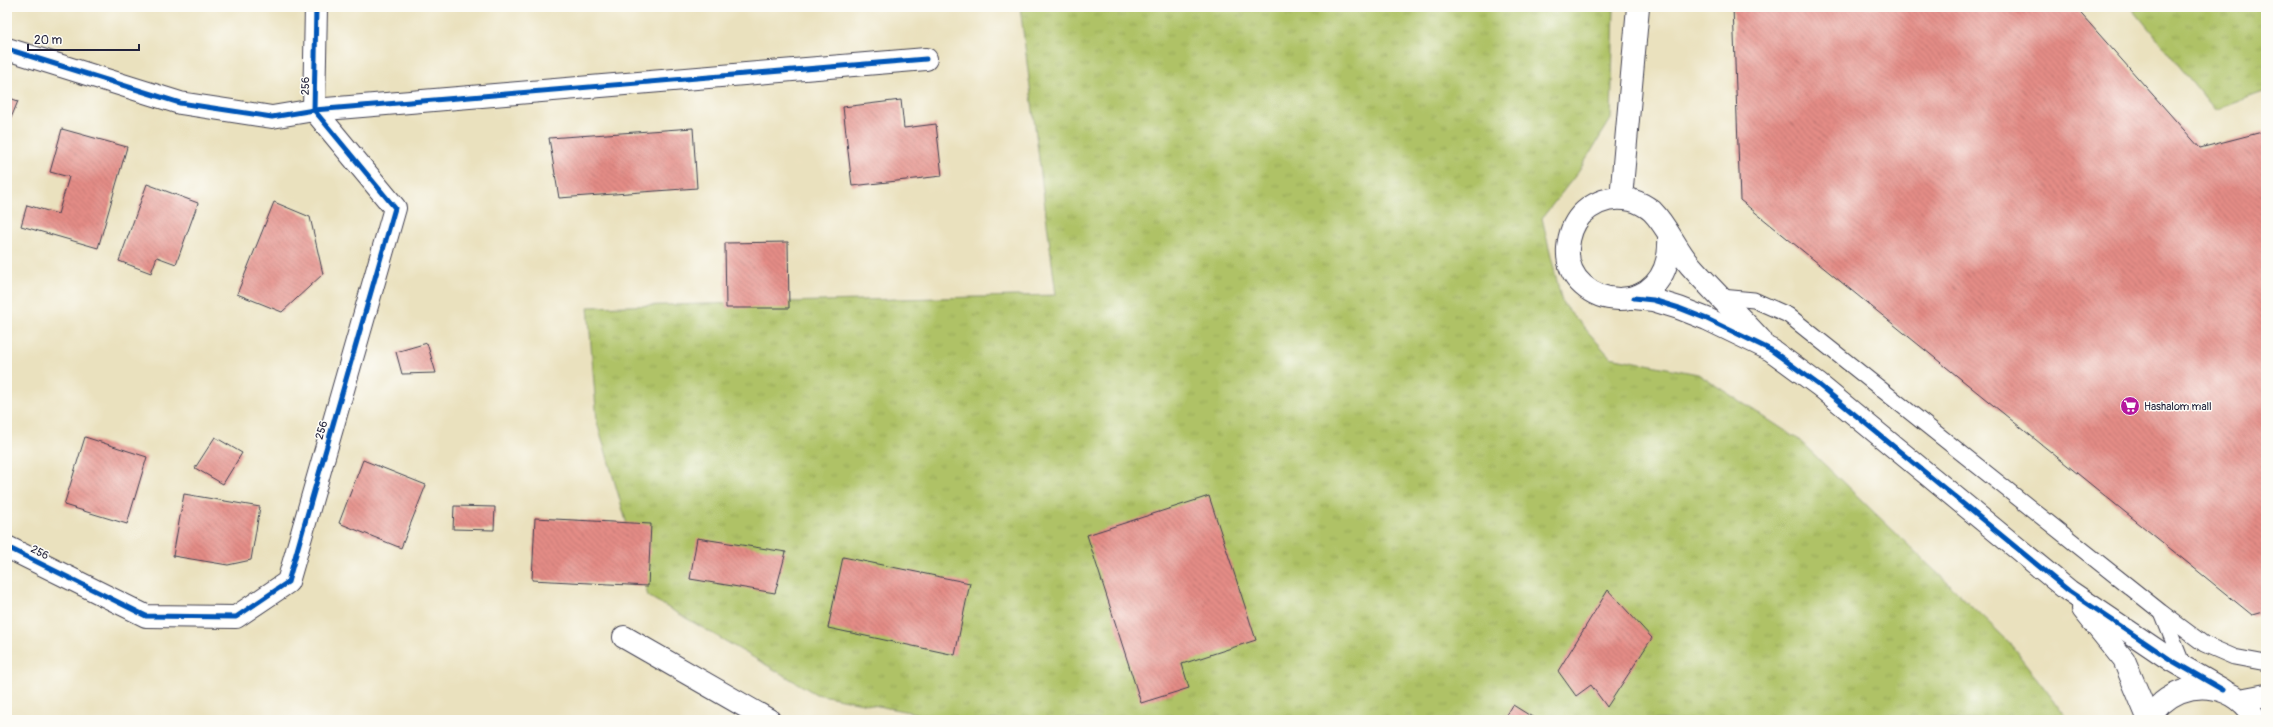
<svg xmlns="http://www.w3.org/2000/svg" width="2273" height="727" font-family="Pangolin,sans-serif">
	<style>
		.grass { fill: url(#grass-tufts); stroke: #687250 }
		.building { fill: url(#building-back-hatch) }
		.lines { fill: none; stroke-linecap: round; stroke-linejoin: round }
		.lane-casing { stroke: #403f4f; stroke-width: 17 }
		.street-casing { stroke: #403f4f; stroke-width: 24 }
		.lane { stroke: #fff; stroke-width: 15 }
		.street { stroke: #fff; stroke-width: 22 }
		.cycleway-casing { stroke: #fdfcf7; stroke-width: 8 }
		.cycleway { stroke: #0057b8; stroke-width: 5 }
		.labels { text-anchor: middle; stroke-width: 3; stroke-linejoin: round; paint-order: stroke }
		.street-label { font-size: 11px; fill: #22223b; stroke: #fdfcf7 }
		.poi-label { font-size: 11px; fill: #22223b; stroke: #fdfcf7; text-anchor: start }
	</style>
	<defs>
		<pattern id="grass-tufts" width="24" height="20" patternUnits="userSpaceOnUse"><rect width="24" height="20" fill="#afc266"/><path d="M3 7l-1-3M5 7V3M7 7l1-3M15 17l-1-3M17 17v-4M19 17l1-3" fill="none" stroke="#96a659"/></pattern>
		<pattern id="building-back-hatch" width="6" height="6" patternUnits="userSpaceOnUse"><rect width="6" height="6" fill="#e48c86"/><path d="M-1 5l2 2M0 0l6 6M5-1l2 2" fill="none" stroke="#b8726f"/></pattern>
	</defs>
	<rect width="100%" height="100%" fill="#fdfcf7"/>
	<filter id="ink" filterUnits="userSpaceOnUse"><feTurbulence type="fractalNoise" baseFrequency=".025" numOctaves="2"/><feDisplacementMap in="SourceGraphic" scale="8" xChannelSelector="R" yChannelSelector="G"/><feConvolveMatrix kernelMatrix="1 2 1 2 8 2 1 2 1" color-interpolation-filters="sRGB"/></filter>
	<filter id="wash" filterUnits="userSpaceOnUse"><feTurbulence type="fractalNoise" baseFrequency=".012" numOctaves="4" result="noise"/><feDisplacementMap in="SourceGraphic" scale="16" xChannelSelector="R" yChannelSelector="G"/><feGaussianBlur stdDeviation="0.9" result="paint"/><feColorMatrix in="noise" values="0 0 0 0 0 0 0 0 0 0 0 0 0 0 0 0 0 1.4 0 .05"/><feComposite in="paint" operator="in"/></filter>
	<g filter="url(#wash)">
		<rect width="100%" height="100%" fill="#eae1be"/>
		<g class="grass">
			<polygon points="1020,7 1614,7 1611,119 1579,171 1542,218 1562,302 1610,357 1698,374 1798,439 2008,641 2069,720 950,720 816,694 648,596 597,422 588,307 1056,295"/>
			<polygon points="2131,7 2266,7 2266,91 2215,110"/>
		</g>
		<g id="blocks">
			<g class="building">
				<polygon points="1733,7 2075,7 2200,148 2266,131 2266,611 2252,615 1740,200"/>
				<polygon points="7,97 18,101 7,128"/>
				<polygon points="901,100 904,128 936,124 942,176 852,186 843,107"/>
				<polygon points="693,128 697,188 559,198 549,138"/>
				<polygon points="62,129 127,147 98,248 21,226 27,205 58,214 69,177 50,172"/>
				<polygon points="147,184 198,203 176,264 157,257 151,273 119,261"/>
				<polygon points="274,202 310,217 323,274 282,312 237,294"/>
				<polygon points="788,242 789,308 726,308 725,243"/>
				<polygon points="427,343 436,373 402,374 396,352"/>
				<polygon points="85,437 147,457 127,524 64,505"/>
				<polygon points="215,437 242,453 223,484 195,468"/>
				<polygon points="363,460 426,485 401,548 339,523"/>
				<polygon points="184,494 260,507 251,560 228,565 173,556"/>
				<polygon points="1209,496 1256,640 1182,664 1189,688 1141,703 1087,535"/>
				<polygon points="454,506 495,507 494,530 453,529"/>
				<polygon points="535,518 651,524 648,586 532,580"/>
				<polygon points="697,538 786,552 775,593 690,579"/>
				<polygon points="843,557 970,583 955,655 828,628"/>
				<polygon points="1608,590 1652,638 1607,707 1591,685 1576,696 1558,671"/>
				<polygon points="1513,705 1537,720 1504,720"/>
			</g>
		</g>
	</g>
	<g filter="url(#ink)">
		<use href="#blocks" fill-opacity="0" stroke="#403f4f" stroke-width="1"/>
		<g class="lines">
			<defs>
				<g id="lane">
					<polyline points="1721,297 1754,300 1788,315 2161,612 2204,644 2234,657 2266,663"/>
					<polyline points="2162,613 2184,668"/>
				</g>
				<g id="street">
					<polyline points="7,49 180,103 272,117 314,110 926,59"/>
					<polyline points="1621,198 1638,7"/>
					<path d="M1669,236C1674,325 1564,311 1568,248C1569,236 1572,225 1581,215C1595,201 1612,196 1631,200C1638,202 1646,206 1652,211C1667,226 1676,249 1690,265C1713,291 1738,315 1761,340"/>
					<polyline points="1634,298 1653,300 1679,308 1707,319 1771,350 1819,385 2069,591 2171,660 2223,690"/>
					<polyline points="7,547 146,616 236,617 288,582 395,208 314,110 316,7"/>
					<polyline points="2083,609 2124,660 2149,720"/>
					<polyline points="624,637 769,720"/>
					<polyline points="2240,700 2266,695"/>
					<path d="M2149,720C2153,714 2157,707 2162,703C2193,677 2237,685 2256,720"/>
				</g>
			</defs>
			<use href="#lane" class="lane-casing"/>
			<use href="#street" class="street-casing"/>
			<use href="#lane" class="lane"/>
			<use href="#street" class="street"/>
			<defs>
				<g id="cycleway">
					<polyline points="7,49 180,103 272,117 314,110 926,59"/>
					<polyline points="1634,298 1653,300 1679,308 1707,319 1771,350 1819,385 2069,591 2171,660 2223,690"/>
					<polyline points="7,547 146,616 236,617 288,582 395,208 314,110 316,7"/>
				</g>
			</defs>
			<use href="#cycleway" class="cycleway-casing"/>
			<use href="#cycleway" class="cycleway"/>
		</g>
	</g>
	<defs>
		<symbol id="supermarket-disc" viewBox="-11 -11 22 22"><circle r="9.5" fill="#b5179e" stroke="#fdfcf7"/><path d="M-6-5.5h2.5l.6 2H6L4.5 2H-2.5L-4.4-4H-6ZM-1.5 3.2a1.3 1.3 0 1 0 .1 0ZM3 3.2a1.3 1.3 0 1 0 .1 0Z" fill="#fff"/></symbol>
	</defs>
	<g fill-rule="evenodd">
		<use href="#supermarket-disc" x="2119" y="395" width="22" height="22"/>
	</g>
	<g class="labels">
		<g class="street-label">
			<text transform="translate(305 86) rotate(-89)" y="4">256</text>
			<text transform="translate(321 430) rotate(-74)" y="4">256</text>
			<text transform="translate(40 552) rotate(27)" y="4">256</text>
		</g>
		<g class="poi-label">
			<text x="2144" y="410">Hashalom mall</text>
		</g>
	</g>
	<rect width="2273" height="727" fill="none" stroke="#fdfcf7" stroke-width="24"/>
	<path d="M28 44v6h111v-6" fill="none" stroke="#22223b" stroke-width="2"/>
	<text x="34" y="44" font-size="12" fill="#22223b" stroke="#fdfcf7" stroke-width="3" paint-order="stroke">20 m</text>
</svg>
